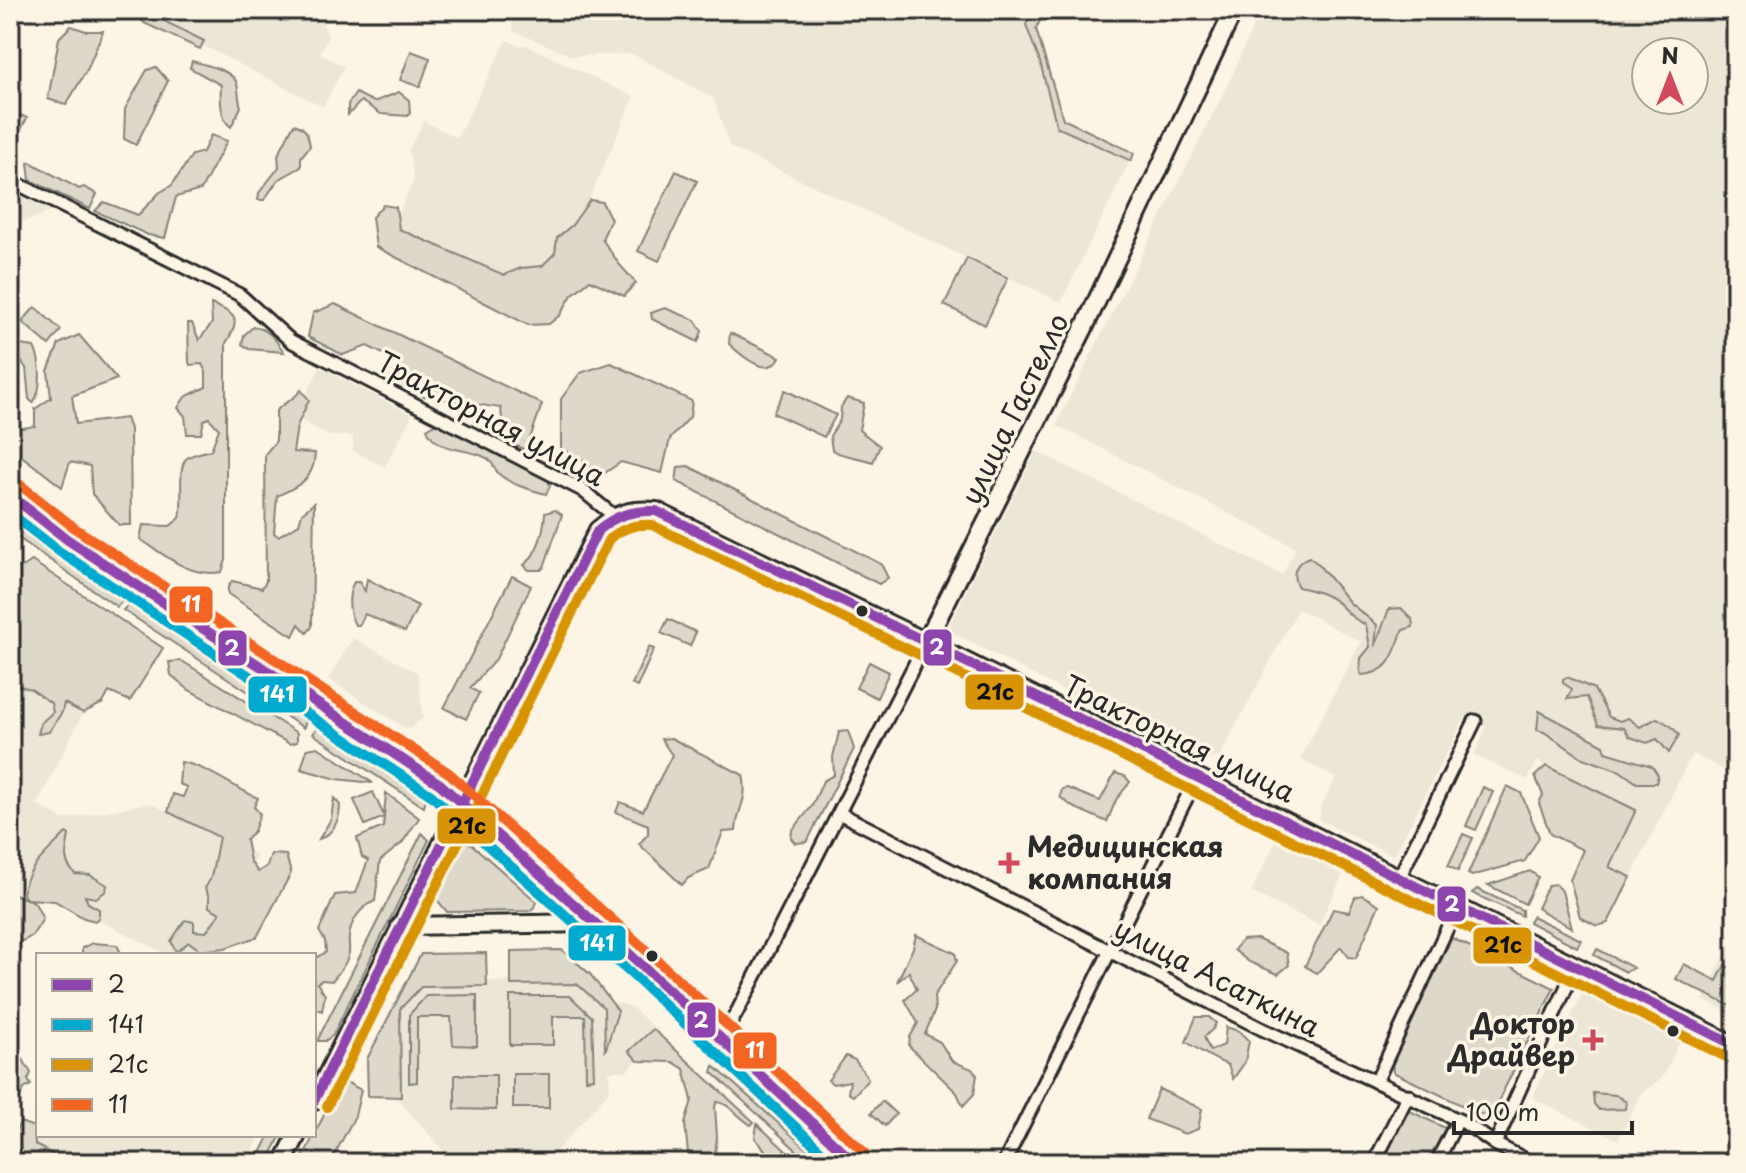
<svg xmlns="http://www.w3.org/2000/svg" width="1746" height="1173" font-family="'Playpen Sans',sans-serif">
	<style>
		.built { fill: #ece6d7; fill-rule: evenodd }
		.green { fill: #ded8ca; stroke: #84827a; stroke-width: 2 }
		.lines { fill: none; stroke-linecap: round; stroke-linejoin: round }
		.street-casing { stroke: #2b2b2b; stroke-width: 17 }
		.secondary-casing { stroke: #2b2b2b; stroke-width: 22 }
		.primary-casing { stroke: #2b2b2b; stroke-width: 24 }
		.street { stroke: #fcf5e5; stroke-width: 11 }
		.secondary { stroke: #fcf5e5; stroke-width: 16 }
		.primary { stroke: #fcf5e5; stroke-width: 18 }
		.bus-1-casing { stroke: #fcf5e5; stroke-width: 16 }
		.bus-2-casing { stroke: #fcf5e5; stroke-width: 16 }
		.bus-3-casing { stroke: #fcf5e5; stroke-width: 16 }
		.bus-4-casing { stroke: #fcf5e5; stroke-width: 16 }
		.bus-1 { stroke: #8e44ad; stroke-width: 10 }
		.bus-2 { stroke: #00a9ce; stroke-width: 10 }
		.bus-3 { stroke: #d89406; stroke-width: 10 }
		.bus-4 { stroke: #f26522; stroke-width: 10 }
		.bus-dot { fill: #2b2b2b; stroke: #fcf5e5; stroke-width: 3 }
		.poi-dot { fill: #d1495b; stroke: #fcf5e5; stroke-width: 3 }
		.labels { text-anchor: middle; stroke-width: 7; stroke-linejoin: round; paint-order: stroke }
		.street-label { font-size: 28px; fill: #2b2b2b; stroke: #fcf5e5 }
		.poi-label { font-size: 28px; font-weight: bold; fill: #2b2b2b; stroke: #fcf5e5; text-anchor: start }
		.line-badge { stroke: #fcf5e5; stroke-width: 3 }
		.badge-label { font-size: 22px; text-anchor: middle; font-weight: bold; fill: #fff }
		.pale-badge-label { font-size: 22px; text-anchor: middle; font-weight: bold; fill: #111 }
	</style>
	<rect width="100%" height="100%" fill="#fcf5e5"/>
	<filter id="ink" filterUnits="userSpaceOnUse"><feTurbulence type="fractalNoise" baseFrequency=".0125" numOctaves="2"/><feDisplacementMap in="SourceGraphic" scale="16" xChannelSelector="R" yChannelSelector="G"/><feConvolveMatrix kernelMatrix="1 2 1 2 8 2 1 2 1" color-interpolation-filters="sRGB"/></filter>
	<g filter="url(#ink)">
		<g class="built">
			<polygon points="148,10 318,10 328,37 320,53 344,67 323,107 145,16"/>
			<polygon points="512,10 1045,10 1036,29 1063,119 1134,153 1061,302 730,147 714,99 633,54 572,56 513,31"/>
			<path d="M1260,10H1736V776L1692,754L1631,877L1609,867L1636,811L1537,761L1528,780L1474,755L1486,727L1465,717L1394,856L1319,820L1321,806L1336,778L1300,759L1361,642L1298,609L1220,756L1202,762L947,630L1036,451L1282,575L1296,548L1056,425L1230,80ZM1646,52H1694V100H1646Z"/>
			<polygon points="507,40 518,45 526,45 634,97 542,307 388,237 414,180 409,149 424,121 457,138"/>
			<polygon points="10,185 58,209 10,227"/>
			<polygon points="320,367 412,415 385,467 353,451 353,436 329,436 295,417"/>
			<polygon points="353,638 418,673 423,718 408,730 328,679"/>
			<polygon points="10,676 83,713 37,805 63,819 150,803 257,855 208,955 169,955 31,887 10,926"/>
			<polygon points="1275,842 1343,874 1319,925 1251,892"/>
			<polygon points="1736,931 1736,1016 1703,1000"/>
			<polygon points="581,981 607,1001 630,1006 657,1030 658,1037 627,1071 609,1071 610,1090 546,1163 454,1163 397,1098 395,1008 419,982"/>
			<polygon points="1585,988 1683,1034 1663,1077 1642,1093 1618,1140 1532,1098"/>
			<polygon points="38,1093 38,1135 261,1135 247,1163 164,1163 156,1159 153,1163 70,1163 34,1145 33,1117"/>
		</g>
		<g class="green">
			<polygon points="138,10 155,10 154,16 204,41 200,49 144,23 137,14"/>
			<polygon points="1032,10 1045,10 1036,29 1063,119 1134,153 1131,161 1057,127 1040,62 1026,25"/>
			<polygon points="71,26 86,31 103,31 88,68 66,105 48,99 59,38"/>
			<polygon points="411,51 430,58 420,87 400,80"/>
			<path d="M192,61C204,64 230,70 236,81C239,87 238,99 241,107L231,127C220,119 220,99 221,85L190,68Z"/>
			<polygon points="156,67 168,81 136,145 124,139 125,109 147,70"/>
			<polygon points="399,92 409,100 410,113 408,116 381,114 361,101 348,115 348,104 356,93 374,102"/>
			<polygon points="18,114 27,118 11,149 19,153 10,171 10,130"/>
			<path d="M294,124C307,128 308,134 310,146L301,157V167L278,180L264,200H258L259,193L279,167L278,155Z"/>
			<polygon points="211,135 227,141 201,190 176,197 165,238 148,235 95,211 104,202 138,215 159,193 172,185 192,155 203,152"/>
			<polygon points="30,162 79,189 84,187 97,194 90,209 30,180 28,163"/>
			<polygon points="676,171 697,181 659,261 638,251"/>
			<polygon points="590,200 602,202 611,219 602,239 619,264 636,283 624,296 590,280 572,295 560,315 549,324 528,325 376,247 372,217 383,205 396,207 399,229 504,275 521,268 542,266 555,253 557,238 572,225"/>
			<polygon points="967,258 1008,278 985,325 944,305"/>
			<path d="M211,304C236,314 242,318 226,343V560L222,572C190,578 166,556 140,539L143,525L170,526L180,518C184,502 177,469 186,459C191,454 203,452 211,450L219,429L209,418L204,420L201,434H187L185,416L178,408L185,397L206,387V372L202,364L190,365L189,362L188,323H192L199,340L212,323Z"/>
			<polygon points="335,304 542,404 526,450 504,441 501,408 423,396 397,381 400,362 367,346 343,355 308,337 313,313"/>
			<polygon points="35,307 61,330 49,345 22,322"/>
			<polygon points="665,308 695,320 702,331 698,342 652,319 651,313"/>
			<path d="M253,327C268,328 276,340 284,352L249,349L242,344L244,335Z"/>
			<path d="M730,333L780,357C768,380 741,355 729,344Z"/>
			<polygon points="79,335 117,379 72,396 76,424 126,418 130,429 131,525 119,525 92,494 90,466 70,462 62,487 10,447 10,430 35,426 35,409 51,398 48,371 59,344"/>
			<path d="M20,345L34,347C41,360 43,390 33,403L29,399L26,368L14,351Z"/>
			<polygon points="611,363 692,401 690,417 670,439 662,473 621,462 599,477 586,462 561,449 561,399 580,373"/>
			<path d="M301,390L309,400L297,426L293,452L315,453C314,480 299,486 277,496L274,533L278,536L299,524L302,513L314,503L312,627L307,633L299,624L293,636L228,594V587L232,581L262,588L266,581L265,454L276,441V411C284,402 294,400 301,390Z"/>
			<polygon points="785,390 836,415 824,437 773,413"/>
			<path d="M847,398L864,403L859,430L880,446L873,462C861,457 842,457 832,450L830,436L840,420L841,407Z"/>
			<path d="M437,423L548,479L550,486L546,494C531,490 511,485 499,474C494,469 493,462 488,459C471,447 437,454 427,429Z"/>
			<polygon points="688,466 881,564 888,578 879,584 676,481 678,467"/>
			<path d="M555,510L562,515L544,567L541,570H529L524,565C538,554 544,531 545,513Z"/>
			<polygon points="15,524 124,599 117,607 10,532 10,528"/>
			<path d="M1309,557L1318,564L1350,603L1377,625L1375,647L1389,609L1401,608L1412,619L1413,627L1403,630C1393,654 1391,673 1362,675L1360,672L1361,658L1370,647L1366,625C1353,619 1350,615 1340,605C1329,594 1312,590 1298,587C1290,574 1296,562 1309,557Z"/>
			<polygon points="32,561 163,648 130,701 109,692 103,703 83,713 64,703 62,712 49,732 38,734 41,723 53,712 51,703 31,689 15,685 10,692 10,668 17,668 10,659 10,568 24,566"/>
			<polygon points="512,576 531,586 496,659 470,688 479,693 466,719 444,708"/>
			<path d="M367,579L418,606L405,632L365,614L359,625H355C348,612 347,595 354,582H359L365,591Z"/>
			<polygon points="130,604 297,709 306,718 304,728 123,610"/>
			<polygon points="668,619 696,632 690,646 661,633"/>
			<polygon points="649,647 654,649 637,687 632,684"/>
			<polygon points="182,661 297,733 297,742 290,744 189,690 171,675 169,662"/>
			<polygon points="869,662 889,672 877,698 856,688"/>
			<polygon points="1567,677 1594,689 1609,717 1620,721 1628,718 1640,727 1657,718 1671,726 1679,735 1669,753 1657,739 1647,743 1630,737 1624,728 1598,725 1587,697 1567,699 1572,689 1563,683 1563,679"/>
			<polygon points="1539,711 1604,745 1606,752 1652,766 1658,775 1656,783 1637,783 1620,771 1583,758 1544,732 1537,730"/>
			<polygon points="319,724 426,797 424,807 313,734"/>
			<polygon points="848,731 854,749 807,842 795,843 791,838 792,831 812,806 823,781 834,775 833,757 839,732"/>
			<path d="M671,738L743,775C749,801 737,807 736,831L723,832L709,869L688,878L682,885L639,844L648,834V825L616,812L620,802L643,811L672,755L661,739Z"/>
			<polygon points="318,747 373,783 337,779 301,769 307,749"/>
			<path d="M181,762C206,766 233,787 258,798L254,807L260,814L254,831L246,840L250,861L258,872L267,866L271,854L286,855L291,873L257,937L225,948L201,951L189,942L176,952L171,941L185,920L194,922V931L206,932L220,913L209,907V897L205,888L211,878L219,837L168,812L173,794L183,797L187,787L179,784Z"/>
			<polygon points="1546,766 1636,810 1609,867 1631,877 1608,923 1597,926 1580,917 1570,880 1583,850 1550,834 1539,803 1543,795 1535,776"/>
			<polygon points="1115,773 1125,776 1130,782 1116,800 1107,822 1073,807 1060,797 1062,789 1067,788 1100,801"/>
			<polygon points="1507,786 1521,793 1539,837 1525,861 1472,876 1468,874"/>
			<polygon points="1483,787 1493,792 1476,830 1466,826"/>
			<path d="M373,792L384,816L386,793L419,818L402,843L380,861L375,901C360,907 350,922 349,938C348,942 350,947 349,952C348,962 339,972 332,981L322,980L317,983L325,995L322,1011L314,1008V959L326,952L325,941L319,931L335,895L356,893L368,860L362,857L357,838L383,827L384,817L365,825L354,800Z"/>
			<path d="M334,798L340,805C340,819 333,835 319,839L331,819Z"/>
			<path d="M66,833L69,835C66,853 62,860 75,874L90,875L107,885L106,891L96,898L85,896L88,903L99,909V917L95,921L84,918L55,901L29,899L35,903L43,919L32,936L11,947L10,892L26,899L23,894C26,867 48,852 66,833Z"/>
			<polygon points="422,833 429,840 333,1035 325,1041 317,1041"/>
			<polygon points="1463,834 1473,838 1458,871 1448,866"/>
			<path d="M469,842L537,902L535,907L529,911L447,912L434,896C435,876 450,848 469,842Z"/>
			<polygon points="1530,871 1538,877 1525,904 1488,885"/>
			<polygon points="1555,884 1562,891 1572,928 1537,908 1548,885"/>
			<polygon points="1477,889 1522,910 1522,916 1472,893"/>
			<polygon points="1362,895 1379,905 1356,958 1349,957 1341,947 1317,973 1305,966 1333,909 1349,912 1355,897"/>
			<polygon points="1532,916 1581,940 1577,947 1529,922"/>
			<polygon points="916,935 955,953 957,961 934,996 935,1010 925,1034 940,1042 952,1061 972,1069 977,1075 974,1094 963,1106 957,1093 909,1046 910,1037 918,1023 905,1000 917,989 909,972 897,982 913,948"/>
			<polygon points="1452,938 1554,988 1494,1110 1482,1115 1393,1072 1392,1061"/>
			<polygon points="1257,939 1287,953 1289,965 1278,974 1249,962 1234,950 1242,940"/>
			<polygon points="93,943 117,945 122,955 82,955 82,948"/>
			<polygon points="1597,949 1630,966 1633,968 1626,972 1594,955"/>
			<polygon points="562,950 590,974 618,1011 605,1052 604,1008 577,984 511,985 511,951"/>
			<polygon points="486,953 487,986 421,987 400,1009 401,1097 368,1096 367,1059 421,954"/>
			<polygon points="1684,964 1717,981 1725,965 1736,971 1736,1009 1676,979"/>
			<polygon points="477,995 477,1046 453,1045 451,1017 417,1017 417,1082 409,1083 409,1015 426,996"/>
			<polygon points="510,996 570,996 592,1017 594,1078 586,1079 585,1016 553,1016 553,1045 510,1045"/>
			<path d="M1196,1017H1209L1216,1023L1213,1029L1204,1037L1210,1051L1224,1045L1226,1027L1239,1031L1249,1041L1245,1062L1233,1079L1228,1065C1212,1059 1200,1050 1186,1042Z"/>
			<path d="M653,1029L754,1122L751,1125C740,1119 729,1103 717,1102L715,1106L717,1137L714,1163H689L685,1124L692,1100L684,1069L673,1062L638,1061L629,1051Z"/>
			<polygon points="21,1056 31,1073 28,1080 31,1085 24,1089 10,1115 10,1058"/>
			<polygon points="846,1056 855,1060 868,1078 866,1082 853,1096 848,1093 850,1081 833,1084 828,1080"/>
			<polygon points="714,1066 813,1154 807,1160 712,1072"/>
			<rect x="513" y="1074" width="36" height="34"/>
			<polygon points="455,1075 496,1075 496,1110 455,1109"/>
			<polygon points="346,1082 361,1090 355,1116 330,1163 300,1163 335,1093"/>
			<polygon points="1159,1089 1202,1109 1198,1129 1185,1134 1146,1119"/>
			<polygon points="1593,1093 1616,1095 1626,1102 1625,1109 1599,1110 1594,1104"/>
			<polygon points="882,1101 896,1114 885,1126 871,1113"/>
			<polygon points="1408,1110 1445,1128 1428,1163 1382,1163"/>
			<polygon points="20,1122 34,1127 35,1145 70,1163 10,1163 10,1145"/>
			<polygon points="757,1124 799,1163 766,1163 765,1150 755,1138"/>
			<polygon points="270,1135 281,1135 267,1163 256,1163"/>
		</g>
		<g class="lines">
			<defs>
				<g id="street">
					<polyline points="10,180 240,295 291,341 582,490 614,516"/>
					<polyline points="839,813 1262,1029 1465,1123 1495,1144 1532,1163"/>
					<polyline points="1399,878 1475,721"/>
					<polyline points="721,1038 736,1014 926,642"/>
					<polyline points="1376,1082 1457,907"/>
					<polyline points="1495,1144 1576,966"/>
					<polyline points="1004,1163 1197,777"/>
					<polyline points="1374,1163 1408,1095"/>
					<polyline points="1436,1163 1458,1120"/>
				</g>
				<g id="secondary">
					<polyline points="926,642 1083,330 1234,10"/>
					<polyline points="400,926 594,923"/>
					<path d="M314,1101L598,530C617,513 631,509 656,511L926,642L1736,1046"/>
					<polyline points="283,1163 297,1135"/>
				</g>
				<polyline id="primary" points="10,495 68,540 440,784 646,969 855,1163"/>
			</defs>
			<use href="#street" class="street-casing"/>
			<use href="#secondary" class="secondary-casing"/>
			<use href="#primary" class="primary-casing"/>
			<use href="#street" class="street"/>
			<use href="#secondary" class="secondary"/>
			<use href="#primary" class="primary"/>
			<defs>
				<g id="bus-1">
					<polyline points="10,495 68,540 440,784 646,969 855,1163"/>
					<path d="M314,1101L598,530C616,515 633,510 656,511L926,642L1736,1046"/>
				</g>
				<polyline id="bus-2" points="10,513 60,552 431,795 637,979 834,1163"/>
				<path id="bus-3" d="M327,1107L609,539C623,528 635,524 652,525L920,655L1730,1059"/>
				<polyline id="bus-4" points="19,484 76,529 449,773 656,959 865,1153"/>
			</defs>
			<use href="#bus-1" class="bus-1-casing"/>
			<use href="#bus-2" class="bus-2-casing"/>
			<use href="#bus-3" class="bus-3-casing"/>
			<use href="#bus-4" class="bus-4-casing"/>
			<use href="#bus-1" class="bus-1"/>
			<use href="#bus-2" class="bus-2"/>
			<use href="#bus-3" class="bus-3"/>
			<use href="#bus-4" class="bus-4"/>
		</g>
	</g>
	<g class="bus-dot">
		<circle cx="862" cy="611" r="7"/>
		<circle cx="652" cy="956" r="7"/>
		<circle cx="1673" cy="1031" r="7"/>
	</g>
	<g class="poi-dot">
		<path d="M1005 851h8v8h8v8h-8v8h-8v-8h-8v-8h8z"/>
		<path d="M1589 1028h8v8h8v8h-8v8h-8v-8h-8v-8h8z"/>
	</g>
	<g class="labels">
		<g class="street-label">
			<text transform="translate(1015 409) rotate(-64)" y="10">улица Гастелло</text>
			<text transform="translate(491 419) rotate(28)" y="10">Тракторная улица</text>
			<text transform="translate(1179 739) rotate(26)" y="10">Тракторная улица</text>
			<text transform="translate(1217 978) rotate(27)" y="10">улица Асаткина</text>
		</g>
		<g class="poi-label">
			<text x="1027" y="857">Медицинская<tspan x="1027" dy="32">компания</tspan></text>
			<text x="1575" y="1034" text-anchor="end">Доктор<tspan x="1575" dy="32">Драйвер</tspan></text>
		</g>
	</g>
	<g class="line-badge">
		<rect x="168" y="585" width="46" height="39" rx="8" fill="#f26522"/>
		<rect x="922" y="628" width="31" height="39" rx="8" fill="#8e44ad"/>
		<rect x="217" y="629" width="31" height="38" rx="8" fill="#8e44ad"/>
		<rect x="964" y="673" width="61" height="38" rx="8" fill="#d89406"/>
		<rect x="247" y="675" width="61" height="39" rx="8" fill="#00a9ce"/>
		<rect x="436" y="807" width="61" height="38" rx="8" fill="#d89406"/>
		<rect x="1436" y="885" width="31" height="38" rx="8" fill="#8e44ad"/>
		<rect x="567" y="924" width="60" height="38" rx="8" fill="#00a9ce"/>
		<rect x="1472" y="926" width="61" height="39" rx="8" fill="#d89406"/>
		<rect x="686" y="1001" width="31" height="38" rx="8" fill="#8e44ad"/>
		<rect x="732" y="1031" width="46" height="39" rx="8" fill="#f26522"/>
	</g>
	<g class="badge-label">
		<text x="191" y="612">11</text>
		<text x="937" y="655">2</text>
		<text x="232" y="656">2</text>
		<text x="277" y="702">141</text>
		<text x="1452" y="912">2</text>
		<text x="597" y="951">141</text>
		<text x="701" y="1028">2</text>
		<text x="755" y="1058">11</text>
	</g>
	<g class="pale-badge-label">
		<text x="995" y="700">21с</text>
		<text x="467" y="834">21с</text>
		<text x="1503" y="953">21с</text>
	</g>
	<rect width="1746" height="1173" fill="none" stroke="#fcf5e5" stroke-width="40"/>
	<rect x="20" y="20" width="1706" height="1133" fill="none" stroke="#2b2b2b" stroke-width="3" filter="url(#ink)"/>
	<rect x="36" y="953" width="280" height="184" fill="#fcf5e5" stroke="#a8a49b" stroke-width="2"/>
	<rect x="52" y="979" width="40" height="12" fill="#8e44ad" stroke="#a8a49b" stroke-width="2"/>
	<text x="108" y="993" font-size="24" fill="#2b2b2b">2</text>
	<rect x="52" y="1019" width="40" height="12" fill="#00a9ce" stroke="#a8a49b" stroke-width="2"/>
	<text x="108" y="1033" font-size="24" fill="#2b2b2b">141</text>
	<rect x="52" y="1059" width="40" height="12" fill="#d89406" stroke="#a8a49b" stroke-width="2"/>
	<text x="108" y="1073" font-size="24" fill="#2b2b2b">21с</text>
	<rect x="52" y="1099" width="40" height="12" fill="#f26522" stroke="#a8a49b" stroke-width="2"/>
	<text x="108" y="1113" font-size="24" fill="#2b2b2b">11</text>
	<g transform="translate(1670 76)"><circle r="38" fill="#fcf5e5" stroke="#a8a49b" stroke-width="2"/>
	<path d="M0-6L14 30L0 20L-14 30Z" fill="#d1495b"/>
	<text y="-12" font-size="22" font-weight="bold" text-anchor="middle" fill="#2b2b2b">N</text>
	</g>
	<path d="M1454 1121v12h178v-12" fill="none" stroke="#2b2b2b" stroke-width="4"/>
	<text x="1466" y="1121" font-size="24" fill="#2b2b2b" stroke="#fcf5e5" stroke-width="6" paint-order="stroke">100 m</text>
</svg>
